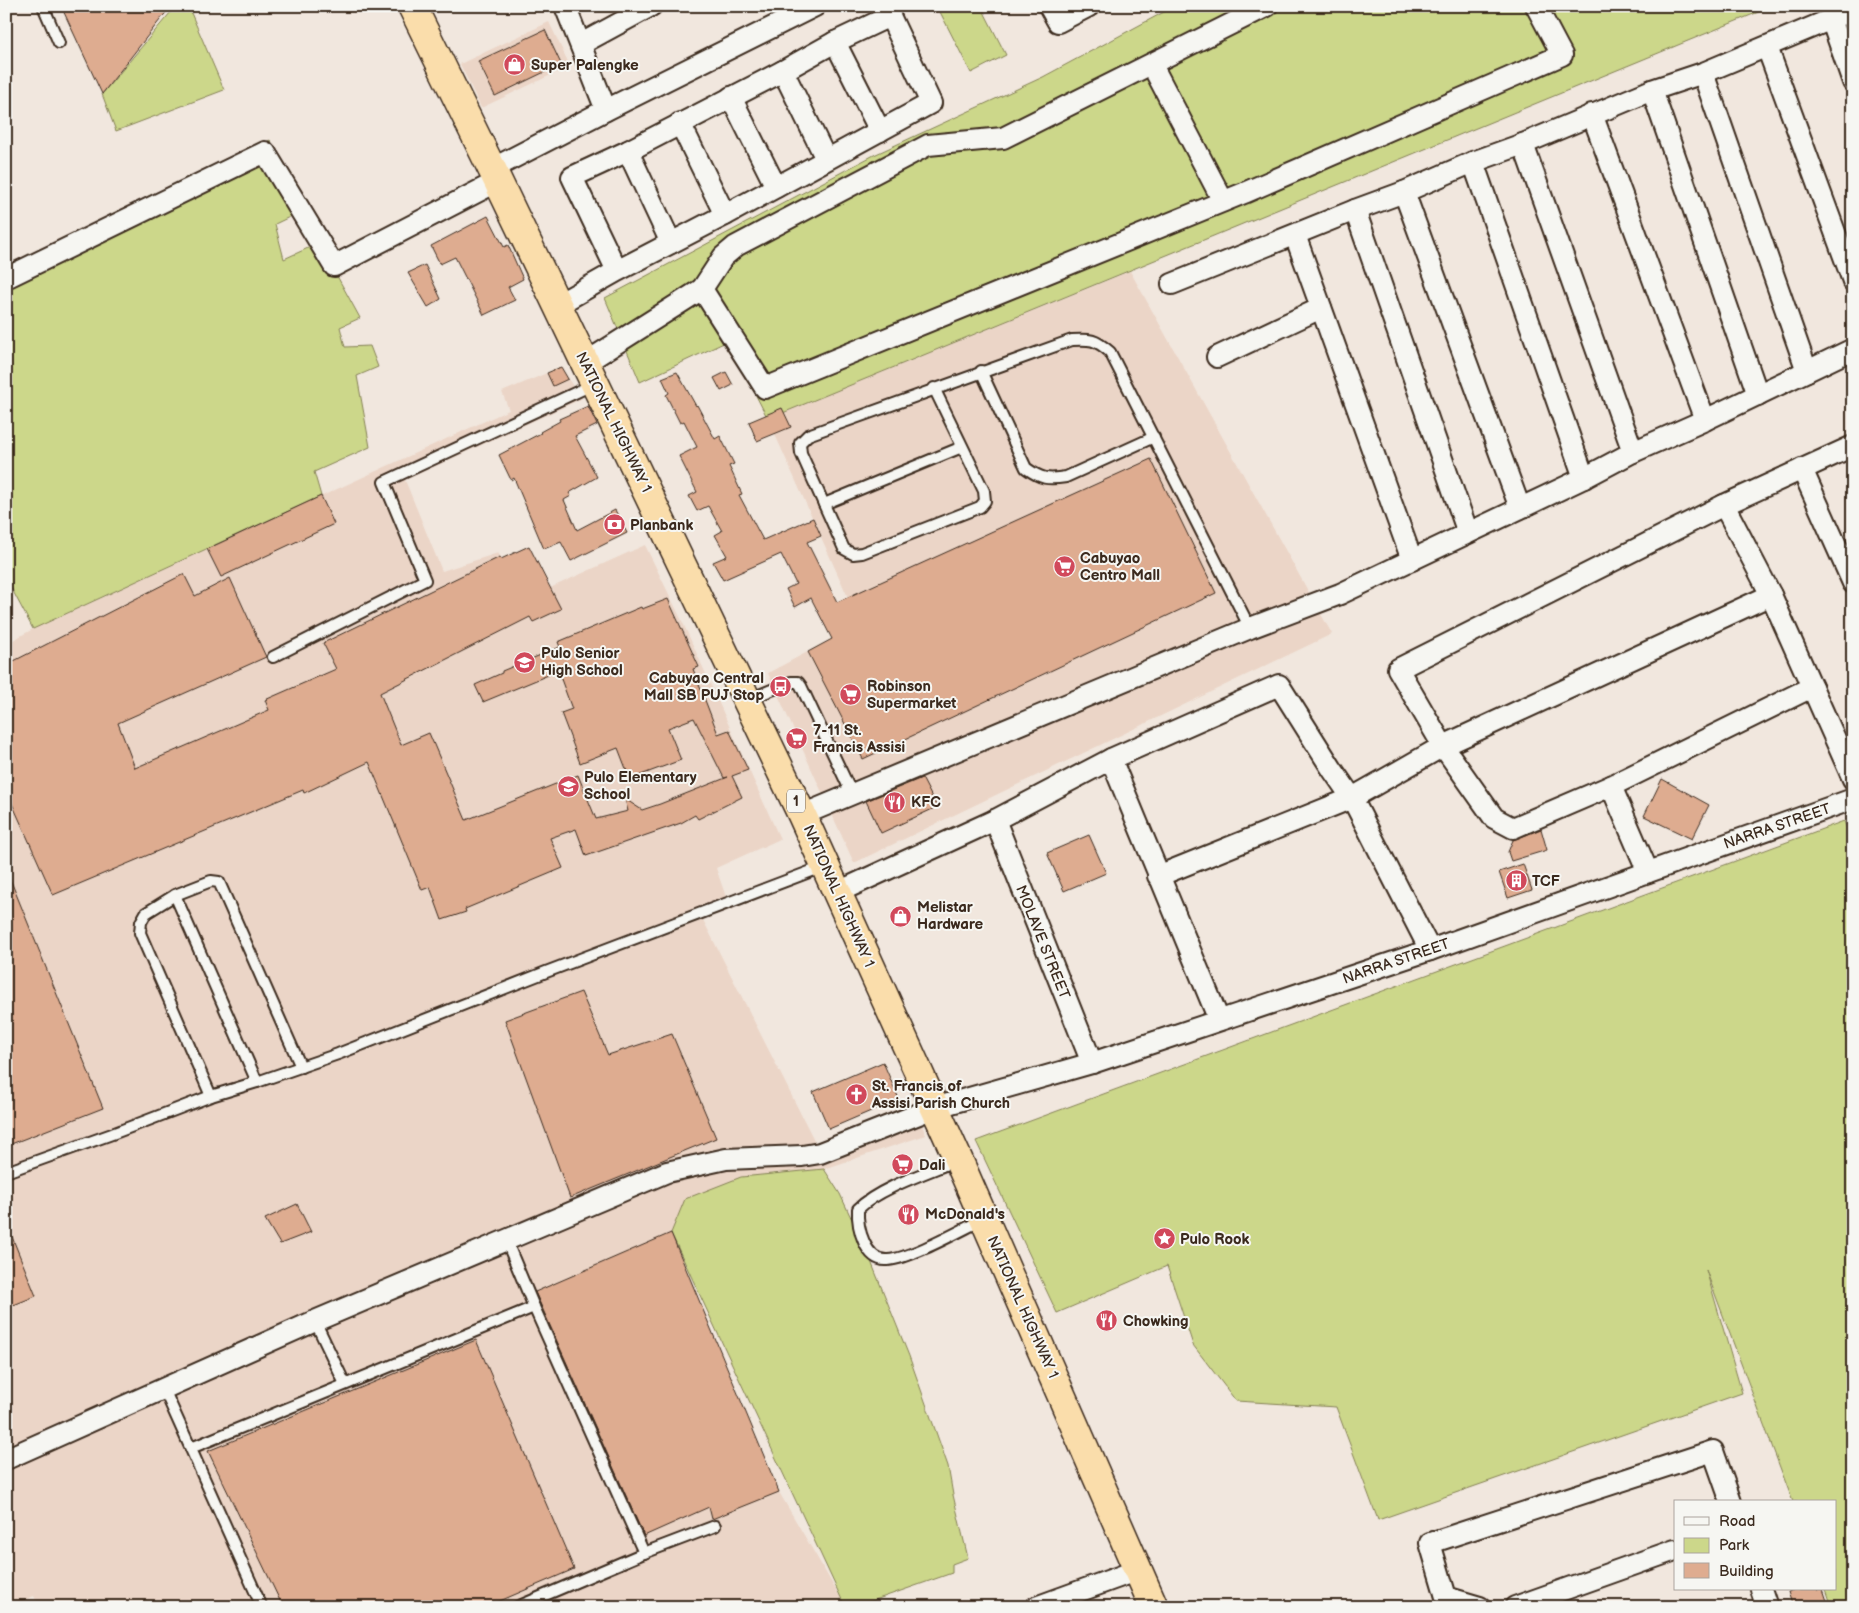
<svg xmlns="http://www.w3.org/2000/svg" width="1859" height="1613" font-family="'Balsamiq Sans',sans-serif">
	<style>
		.built { fill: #ebd5c7 }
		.green { fill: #ccd78a; stroke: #848054 }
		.building { fill: #deac90; stroke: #3b2a1e }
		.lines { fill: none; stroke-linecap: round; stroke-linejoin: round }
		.lane-casing { stroke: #3b2a1e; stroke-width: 14 }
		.street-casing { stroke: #3b2a1e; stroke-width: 24 }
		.highway-casing { stroke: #3b2a1e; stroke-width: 31 }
		.lane { stroke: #f6f6f2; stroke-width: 10 }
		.street { stroke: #f6f6f2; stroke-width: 20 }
		.highway { stroke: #faddab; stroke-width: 28 }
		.labels { text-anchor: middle; stroke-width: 4; stroke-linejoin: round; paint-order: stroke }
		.shield { fill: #f6f6f2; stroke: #73675e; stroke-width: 1 }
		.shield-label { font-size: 14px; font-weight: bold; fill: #3b2a1e }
		.poi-label { font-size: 15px; font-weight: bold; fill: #3b2a1e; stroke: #f6f6f2; text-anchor: start }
		.street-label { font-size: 15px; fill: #3b2a1e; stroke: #f6f6f2 }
	</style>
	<rect width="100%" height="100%" fill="#f1e7de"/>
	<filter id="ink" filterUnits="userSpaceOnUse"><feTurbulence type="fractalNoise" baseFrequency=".02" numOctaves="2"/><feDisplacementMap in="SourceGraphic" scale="10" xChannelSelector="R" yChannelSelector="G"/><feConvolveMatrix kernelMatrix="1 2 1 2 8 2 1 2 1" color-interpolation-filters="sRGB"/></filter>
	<g filter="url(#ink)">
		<g class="built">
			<polygon points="549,22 570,66 481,108 460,64"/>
			<polygon points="1130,271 1332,634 854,863 768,673 860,624 768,419"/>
			<polygon points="561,367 581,399 405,480 442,571 498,553 502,559 529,546 550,588 645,545 683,623 780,839 716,868 727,900 698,910 816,1144 915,1109 926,1135 824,1169 741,1177 671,1233 779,1492 843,1602 829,1607 39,1607 34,1596 10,1607 6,1607 6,644 33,629 509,410 502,392"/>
		</g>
		<g class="green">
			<polygon points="176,6 188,6 224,90 116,131 102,94"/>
			<polygon points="937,6 981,6 1006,55 971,73"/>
			<polygon points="1175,6 1773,6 768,419 728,341 640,382 605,298 874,155 1043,77"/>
			<polygon points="270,140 310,207 275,224 284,259 319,243 360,318 340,327 345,347 370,346 378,367 357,376 370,447 314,472 321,496 33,629 6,578 6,274 225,165"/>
			<polygon points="1844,821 1853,845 1853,1607 1832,1607 1826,1589 1835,1589 1835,1502 1793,1502 1706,1270 1742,1393 1378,1520 1336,1407 1236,1401 1193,1345 1167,1266 1057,1313 976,1141"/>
			<polygon points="824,1169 840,1194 868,1254 909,1356 948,1466 953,1495 968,1558 952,1564 952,1573 855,1607 843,1607 843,1602 671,1233 685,1199 741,1177"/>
		</g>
		<g class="building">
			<polygon points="61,6 171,6 102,94"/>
			<polygon points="545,30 561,64 495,96 478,61"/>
			<polygon points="488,216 504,247 508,245 523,279 508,287 515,300 484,315 455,257 440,264 431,246"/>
			<polygon points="425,265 441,299 428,307 408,273"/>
			<polygon points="561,367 568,379 553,386 547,373"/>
			<polygon points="677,372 696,406 697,405 715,439 720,436 734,464 729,466 742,494 739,495 763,540 813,518 821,536 807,542 837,602 1151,459 1216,593 863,759 808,652 832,639 811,598 795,607 786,589 796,584 781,554 723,580 713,562 727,556 715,535 722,531 708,506 697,511 689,496 697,492 679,456 697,447 684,421 680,423 666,395 669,393 662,378"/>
			<polygon points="726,372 733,385 721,391 714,378"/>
			<polygon points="588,406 597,425 575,436 597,477 569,493 571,496 564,500 577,530 615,510 627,533 571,561 561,542 544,549 514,478 511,480 499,455 541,433 540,432 560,421 559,419"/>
			<polygon points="782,408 791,427 757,441 749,422"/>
			<polygon points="321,496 334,524 221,577 207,549"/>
			<polygon points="529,546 561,609 533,622 530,617 380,693 401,745 429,733 466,820 578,775 596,819 628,811 625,799 642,810 660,804 728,777 724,778 694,718 668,728 681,760 630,779 618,748 580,763 561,713 572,709 558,671 483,702 475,685 502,673 502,671 560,647 558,642 641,607 642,609 668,599 699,667 693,669 718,734 729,730 748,770 732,776 742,797 698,819 695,815 681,823 586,856 576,829 550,838 563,868 465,909 466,912 442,920 430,887 422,890 369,762 304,793 303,790 53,895 6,790 6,665 184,574 195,596 230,578 266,657 118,723 135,768 269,710 265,700 336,669 323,643 500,557 501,559"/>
			<polygon points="922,778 937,807 881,833 866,801"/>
			<polygon points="1662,779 1709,805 1692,839 1644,816"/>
			<polygon points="1541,829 1547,850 1511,861 1508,852 1513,840"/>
			<polygon points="1089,835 1106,873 1064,891 1047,853"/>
			<polygon points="1523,864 1532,890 1508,898 1499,872"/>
			<polygon points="6,869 103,1108 6,1146"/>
			<polygon points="581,992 608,1055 672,1034 716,1138 570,1198 505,1020"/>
			<polygon points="883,1062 899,1099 829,1129 813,1092"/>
			<polygon points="297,1204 311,1232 280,1244 265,1219"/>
			<polygon points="6,1222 36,1296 6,1308"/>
			<polygon points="671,1233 779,1492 712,1519 709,1507 644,1536 535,1292"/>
			<polygon points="476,1340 574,1569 486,1607 283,1607 208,1451"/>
			<polygon points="1795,1589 1823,1589 1829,1607 1793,1607 1788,1592"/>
		</g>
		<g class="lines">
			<defs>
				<g id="lane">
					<polyline points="43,6 59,43"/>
					<path d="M981,371L1026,468C1041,479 1048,480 1066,477L1154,437"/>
					<path d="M934,388L984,491L985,501L980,507L862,553L853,554L844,549L801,453L800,443L808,435L1072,340C1091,339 1095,339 1110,352L1250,628"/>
					<polyline points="824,504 962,447"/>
					<polyline points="273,657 425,580 384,482 594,384"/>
					<polyline points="747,700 791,682 798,682 801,686 852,794"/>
					<polyline points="175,895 257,1082"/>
					<polyline points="211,1096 140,933 141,922 146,913 175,895 211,881 219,882 301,1067"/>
					<path d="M957,1160C929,1172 879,1188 858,1209C857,1227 865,1262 888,1260C912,1258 961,1230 984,1219"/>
					<polyline points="6,1172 112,1134 211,1096 257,1082 338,1054 546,972 825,866"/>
					<polyline points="506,1240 534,1307 644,1553"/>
					<polyline points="315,1321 345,1384"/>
					<polyline points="163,1387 262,1607"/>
					<polyline points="191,1448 534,1307"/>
					<polyline points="517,1607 644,1553 715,1526"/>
				</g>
				<g id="street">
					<polyline points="565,6 606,110"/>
					<polyline points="1049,6 1058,22 1089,6"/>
					<polyline points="1267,6 1003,138 928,145 736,246 723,257 702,289 765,388 1244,193 1562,55 1536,6"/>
					<polyline points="1831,19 1853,82"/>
					<polyline points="835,42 880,131"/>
					<polyline points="581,44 651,6"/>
					<polyline points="1767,47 1853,281"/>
					<polyline points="1152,65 1223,201"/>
					<polyline points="783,71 826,159"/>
					<polyline points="1703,73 1807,371"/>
					<polyline points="1652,90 1758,395"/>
					<polyline points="731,97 776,187"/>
					<polyline points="1592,114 1705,420"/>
					<polyline points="680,123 725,215"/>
					<polyline points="1523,144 1633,452"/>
					<polyline points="628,151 671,243"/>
					<polyline points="1473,162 1584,478"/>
					<polyline points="492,169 606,110 815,6"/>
					<polyline points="1404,192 1520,508"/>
					<polyline points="1355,210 1468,533"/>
					<polyline points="1295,235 1412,560"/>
					<polyline points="6,278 265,152 334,266 498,181"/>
					<polyline points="1172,284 1355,210 1404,192 1473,162 1523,144 1652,90 1703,73 1853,10"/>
					<polyline points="557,305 617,271 725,215 931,103 890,16 835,42 783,71 628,151 572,177 617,271"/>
					<polyline points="1217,357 1321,308"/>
					<polyline points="585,363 702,289"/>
					<polyline points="1802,469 1853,583"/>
					<polyline points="1724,505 1771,595 1853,779"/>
					<polyline points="1812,687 1611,786 1513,828 1494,818 1443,746 1398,669 1724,505 1853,446"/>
					<polyline points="1111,759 1219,1020"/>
					<polyline points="1611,786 1648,872"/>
					<polyline points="802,815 1250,628 1340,594 1584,478 1633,452 1705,420 1853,349"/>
					<polyline points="995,820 1092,1063"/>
					<polyline points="1158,876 1352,798 1443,746 1771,595"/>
					<polyline points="838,892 995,820 1111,759 1279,685 1332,769 1352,798 1430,950"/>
					<polyline points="6,1459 315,1321 667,1172 726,1159 802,1156 820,1153 934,1108 1092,1063 1430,950 1853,799"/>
					<polyline points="1761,1589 1767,1607"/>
					<polyline points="1036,1607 1138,1570"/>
					<polyline points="1480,1607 1446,1597 1430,1543 1713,1451 1731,1502"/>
					<polyline points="1515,1607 1675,1550"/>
				</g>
				<polyline id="highway" points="412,6 492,169 802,815 958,1159 1154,1607"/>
			</defs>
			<use href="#lane" class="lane-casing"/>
			<use href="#street" class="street-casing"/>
			<use href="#highway" class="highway-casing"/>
			<use href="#lane" class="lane"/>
			<use href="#street" class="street"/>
			<use href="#highway" class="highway"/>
		</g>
	</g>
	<defs>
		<symbol id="shop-disc" viewBox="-11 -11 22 22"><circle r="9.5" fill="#d1495b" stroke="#f6f6f2"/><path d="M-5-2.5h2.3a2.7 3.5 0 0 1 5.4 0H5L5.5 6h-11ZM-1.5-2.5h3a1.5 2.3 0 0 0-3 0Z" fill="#fff"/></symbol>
		<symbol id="bank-disc" viewBox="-11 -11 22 22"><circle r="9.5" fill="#d1495b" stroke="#f6f6f2"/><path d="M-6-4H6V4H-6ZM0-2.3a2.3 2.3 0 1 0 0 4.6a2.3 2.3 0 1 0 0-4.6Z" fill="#fff"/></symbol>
		<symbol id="supermarket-disc" viewBox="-11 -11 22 22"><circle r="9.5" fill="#d1495b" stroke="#f6f6f2"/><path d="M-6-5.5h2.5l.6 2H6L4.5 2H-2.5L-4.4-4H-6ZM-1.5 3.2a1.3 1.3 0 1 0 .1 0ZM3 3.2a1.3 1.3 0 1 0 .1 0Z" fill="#fff"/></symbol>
		<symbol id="school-disc" viewBox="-11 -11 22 22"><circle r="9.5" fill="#d1495b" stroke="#f6f6f2"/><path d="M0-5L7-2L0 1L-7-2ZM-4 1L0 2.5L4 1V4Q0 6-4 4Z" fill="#fff"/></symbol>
		<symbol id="bus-disc" viewBox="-11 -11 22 22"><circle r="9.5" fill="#d1495b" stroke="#f6f6f2"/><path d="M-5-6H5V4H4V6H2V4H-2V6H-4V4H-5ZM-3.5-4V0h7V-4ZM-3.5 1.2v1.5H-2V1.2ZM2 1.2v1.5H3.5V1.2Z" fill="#fff"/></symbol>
		<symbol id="restaurant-disc" viewBox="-11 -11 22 22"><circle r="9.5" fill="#d1495b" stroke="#f6f6f2"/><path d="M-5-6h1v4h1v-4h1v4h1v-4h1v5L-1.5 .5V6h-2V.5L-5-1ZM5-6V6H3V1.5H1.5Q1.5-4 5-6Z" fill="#fff"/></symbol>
		<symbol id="building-disc" viewBox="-11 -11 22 22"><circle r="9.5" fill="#d1495b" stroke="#f6f6f2"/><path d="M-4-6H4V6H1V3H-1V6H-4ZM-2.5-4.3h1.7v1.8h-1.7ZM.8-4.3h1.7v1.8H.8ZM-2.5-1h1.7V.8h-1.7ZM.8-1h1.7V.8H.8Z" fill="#fff"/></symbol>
		<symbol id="church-disc" viewBox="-11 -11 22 22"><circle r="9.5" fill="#d1495b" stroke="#f6f6f2"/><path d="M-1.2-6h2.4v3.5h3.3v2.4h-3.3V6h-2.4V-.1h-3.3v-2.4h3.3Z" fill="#fff"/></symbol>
		<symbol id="sight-disc" viewBox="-11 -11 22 22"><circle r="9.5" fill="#d1495b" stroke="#f6f6f2"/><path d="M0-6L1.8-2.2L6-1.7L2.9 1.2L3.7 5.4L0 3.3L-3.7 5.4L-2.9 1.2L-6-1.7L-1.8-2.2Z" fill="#fff"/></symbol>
	</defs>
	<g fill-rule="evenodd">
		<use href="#shop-disc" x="502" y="52" width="25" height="25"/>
		<use href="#bank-disc" x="602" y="512" width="25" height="25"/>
		<use href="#supermarket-disc" x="1052" y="554" width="25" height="25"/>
		<use href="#school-disc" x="512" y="650" width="25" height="25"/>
		<use href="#bus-disc" x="768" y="674" width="25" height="25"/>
		<use href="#supermarket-disc" x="838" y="682" width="25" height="25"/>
		<use href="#supermarket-disc" x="784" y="726" width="25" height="25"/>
		<use href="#school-disc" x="556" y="774" width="25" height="25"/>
		<use href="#restaurant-disc" x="882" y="790" width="25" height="25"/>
		<use href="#building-disc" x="1504" y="868" width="25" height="25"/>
		<use href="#shop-disc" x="888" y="904" width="25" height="25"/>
		<use href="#church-disc" x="844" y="1082" width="25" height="25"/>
		<use href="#supermarket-disc" x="890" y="1152" width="25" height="25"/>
		<use href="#restaurant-disc" x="896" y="1202" width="25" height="25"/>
		<use href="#sight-disc" x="1152" y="1226" width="25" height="25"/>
		<use href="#restaurant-disc" x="1094" y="1308" width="25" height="25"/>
	</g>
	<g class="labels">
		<rect class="shield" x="787" y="789.5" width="18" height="23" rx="4"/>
		<g class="shield-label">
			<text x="796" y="806">1</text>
		</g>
		<g class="poi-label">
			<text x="531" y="70">Super Palengke</text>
			<text x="630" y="530">Planbank</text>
			<text x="1080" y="563">Cabuyao<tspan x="1080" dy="17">Centro Mall</tspan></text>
			<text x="541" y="658">Pulo Senior<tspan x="541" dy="17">High School</tspan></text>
			<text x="764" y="683" text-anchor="end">Cabuyao Central<tspan x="764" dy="17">Mall SB PUJ Stop</tspan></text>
			<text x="867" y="691">Robinson<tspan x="867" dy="17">Supermarket</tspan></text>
			<text x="813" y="735">7-11 St.<tspan x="813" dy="17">Francis Assisi</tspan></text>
			<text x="584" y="782">Pulo Elementary<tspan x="584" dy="17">School</tspan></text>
			<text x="911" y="807">KFC</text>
			<text x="1532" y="886">TCF</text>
			<text x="917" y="912">Melistar<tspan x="917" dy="17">Hardware</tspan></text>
			<text x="872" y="1091">St. Francis of<tspan x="872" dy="17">Assisi Parish Church</tspan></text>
			<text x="919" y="1170">Dali</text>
			<text x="925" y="1219">McDonald's</text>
			<text x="1180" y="1244">Pulo Rook</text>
			<text x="1123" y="1326">Chowking</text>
		</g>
		<g class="street-label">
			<text transform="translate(614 422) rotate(64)" y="5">NATIONAL HIGHWAY 1</text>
			<text transform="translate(1777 826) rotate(-19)" y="5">NARRA STREET</text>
			<text transform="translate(839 896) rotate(66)" y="5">NATIONAL HIGHWAY 1</text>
			<text transform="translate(1043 942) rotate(68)" y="5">MOLAVE STREET</text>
			<text transform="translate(1396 961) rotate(-19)" y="5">NARRA STREET</text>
			<text transform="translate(1023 1307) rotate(66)" y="5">NATIONAL HIGHWAY 1</text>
		</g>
	</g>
	<rect width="1859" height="1613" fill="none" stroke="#f6f6f2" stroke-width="25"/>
	<rect x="12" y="12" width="1834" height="1588" fill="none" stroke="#3b2a1e" stroke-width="2" filter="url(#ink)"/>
	<rect x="1674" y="1500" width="162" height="90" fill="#f6f6f2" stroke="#aba49d"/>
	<rect x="1684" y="1517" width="25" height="8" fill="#f6f6f2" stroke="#aba49d"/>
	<text x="1719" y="1526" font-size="15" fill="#3b2a1e">Road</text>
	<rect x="1684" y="1538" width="25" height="15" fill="#ccd78a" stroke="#aba49d"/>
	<text x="1719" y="1550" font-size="15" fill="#3b2a1e">Park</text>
	<rect x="1684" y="1563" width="25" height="15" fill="#deac90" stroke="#aba49d"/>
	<text x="1719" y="1576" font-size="15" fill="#3b2a1e">Building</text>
</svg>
